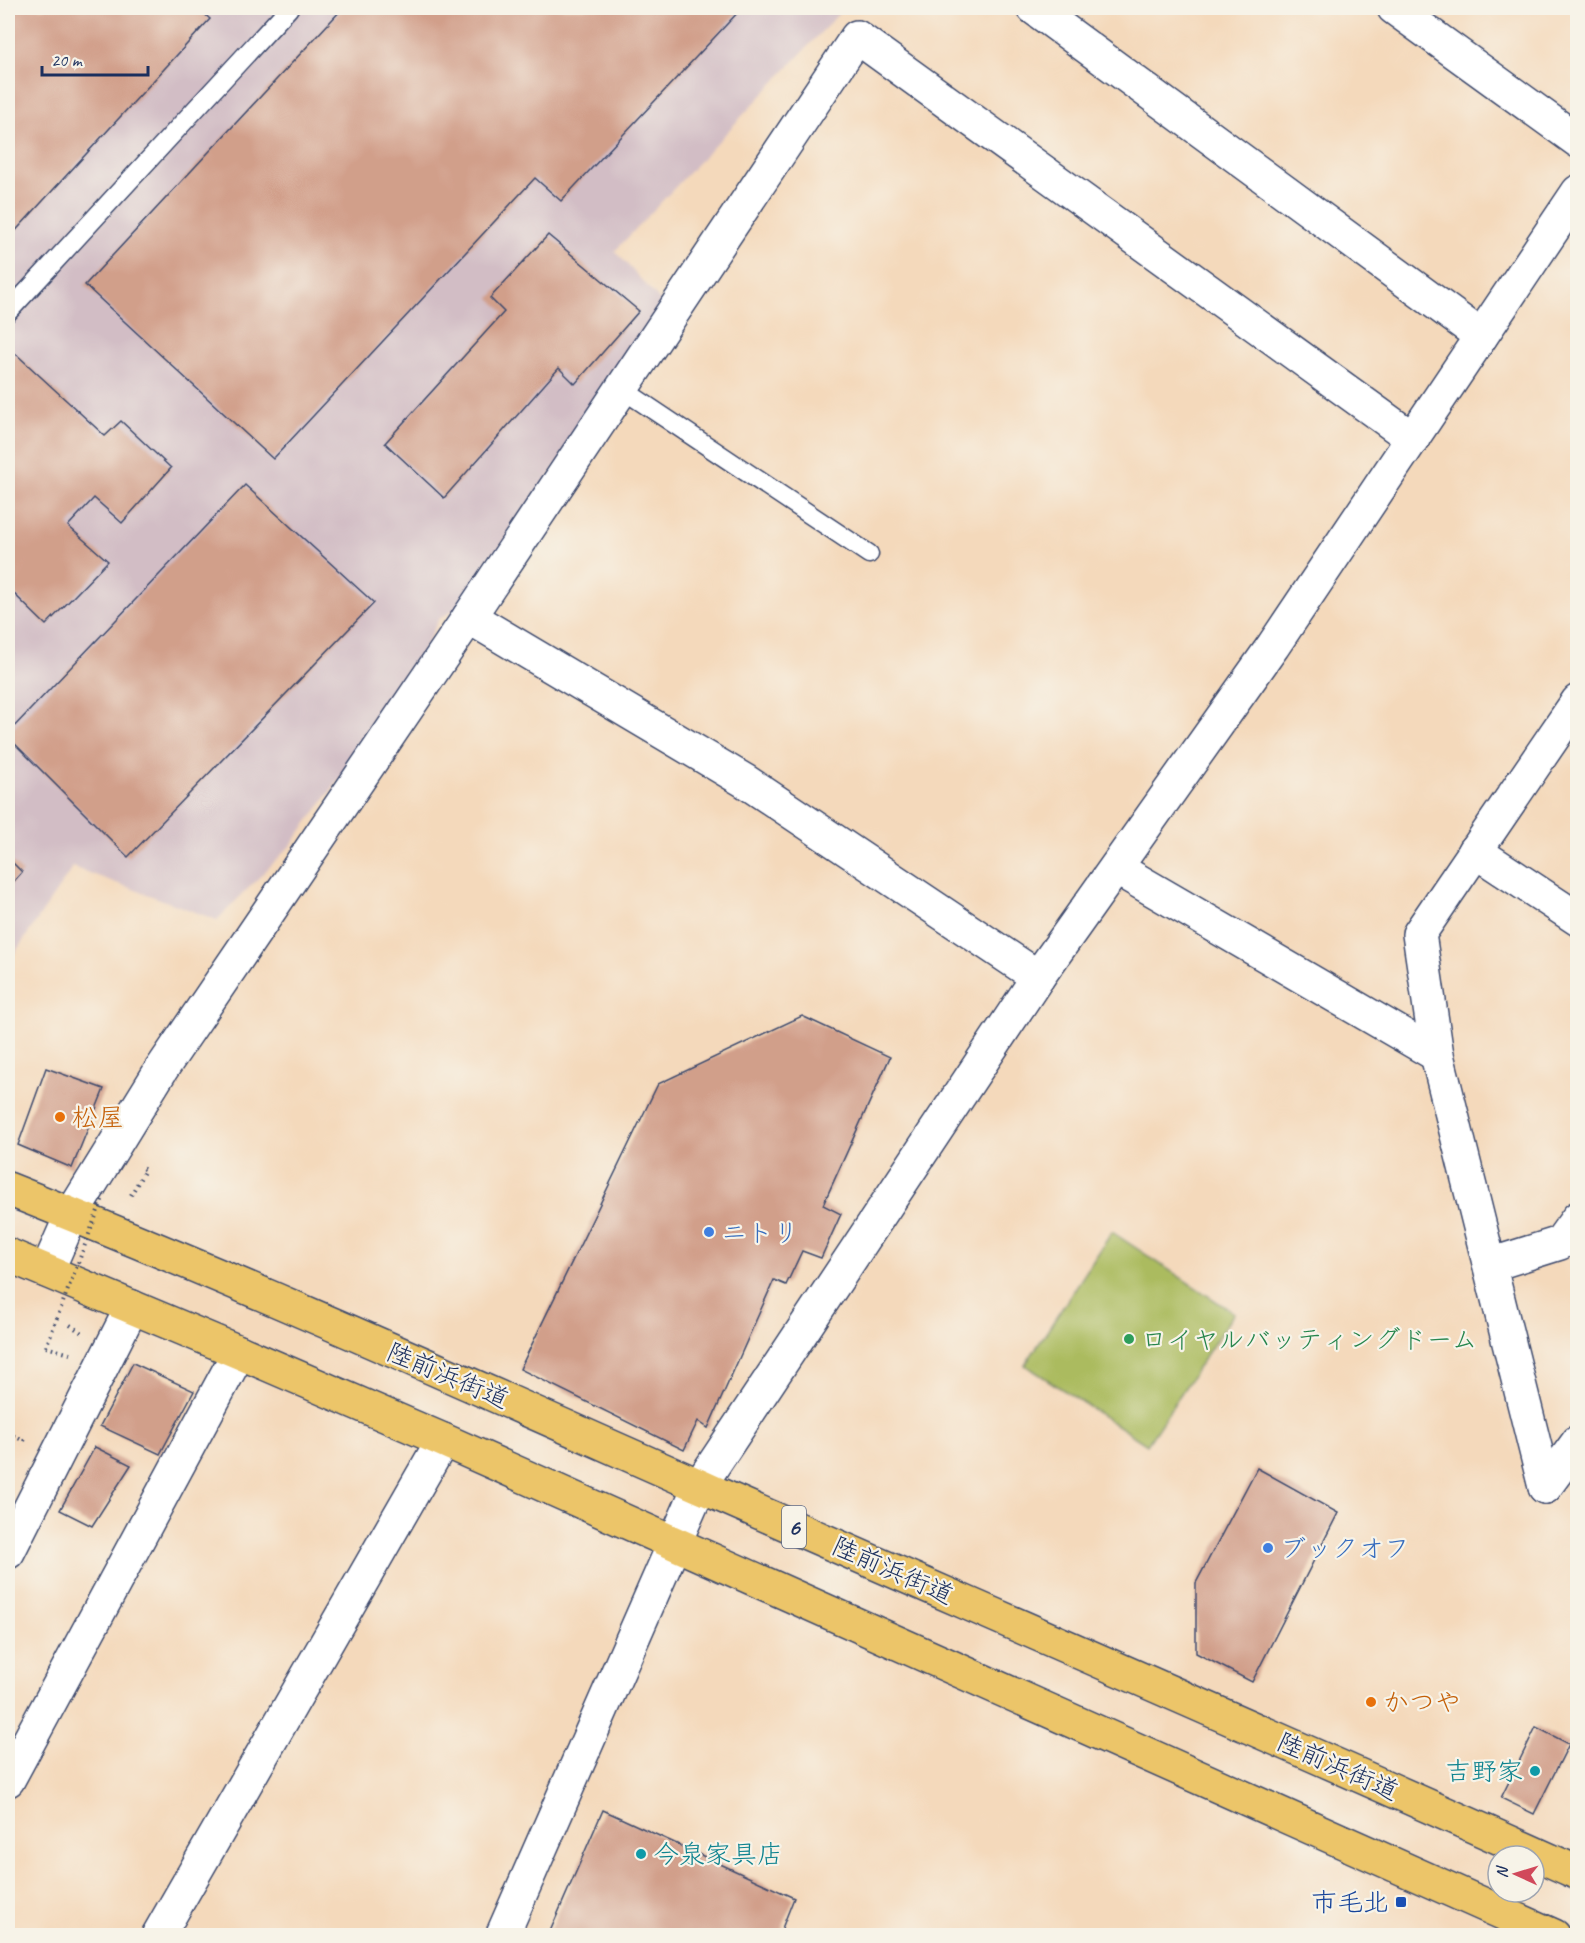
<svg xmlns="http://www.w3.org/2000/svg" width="1585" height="1943" font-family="Caveat,'Klee One',sans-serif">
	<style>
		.industrial { fill: #d2bdc5 }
		.green { fill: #abbb5e; stroke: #63755e; stroke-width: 1.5 }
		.building { fill: #d19f8a }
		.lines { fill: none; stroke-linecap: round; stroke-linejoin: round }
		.service-casing { stroke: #3c486c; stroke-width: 21 }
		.minor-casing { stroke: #3c486c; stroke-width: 36 }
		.trunk-casing { stroke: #3c486c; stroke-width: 36 }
		.path { stroke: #3c486c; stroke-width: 4; stroke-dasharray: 1.5 4.5; stroke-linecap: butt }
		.service { stroke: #fff; stroke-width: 18 }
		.minor { stroke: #fff; stroke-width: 33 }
		.trunk { stroke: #ecc569; stroke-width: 33 }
		.path-bridge { stroke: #3c486c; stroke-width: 4; stroke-dasharray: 1.5 4.5; stroke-linecap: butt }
		.food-dot { fill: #e8710a; stroke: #f7f3e8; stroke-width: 2 }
		.shop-dot { fill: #3f7fe0; stroke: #f7f3e8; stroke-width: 2 }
		.leisure-dot { fill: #2e9e5b; stroke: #f7f3e8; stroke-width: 2 }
		.culture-dot { fill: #0f9aa8; stroke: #f7f3e8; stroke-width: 2 }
		.transit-dot { fill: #1a4fb4; stroke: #f7f3e8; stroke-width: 2 }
		.labels { text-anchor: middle; stroke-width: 4.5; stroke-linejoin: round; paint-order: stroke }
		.shield { fill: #f7f3e8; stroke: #5d6a87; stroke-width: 1.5 }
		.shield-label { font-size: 24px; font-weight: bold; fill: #1b2f5e }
		.food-label { font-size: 26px; fill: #c56008; stroke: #f7f3e8; text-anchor: start }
		.shop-label { font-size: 26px; fill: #366cbe; stroke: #f7f3e8; text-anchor: start }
		.leisure-label { font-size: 26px; fill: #27864d; stroke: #f7f3e8; text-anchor: start }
		.street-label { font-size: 26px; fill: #1b2f5e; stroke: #f7f3e8 }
		.culture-label { font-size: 26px; fill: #0d838f; stroke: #f7f3e8; text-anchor: end }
		.transit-label { font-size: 26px; fill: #164399; stroke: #f7f3e8; text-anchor: end }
	</style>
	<rect width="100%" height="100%" fill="#f7f3e8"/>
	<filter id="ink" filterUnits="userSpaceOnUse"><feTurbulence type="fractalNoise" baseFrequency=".0167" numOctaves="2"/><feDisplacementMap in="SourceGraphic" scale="12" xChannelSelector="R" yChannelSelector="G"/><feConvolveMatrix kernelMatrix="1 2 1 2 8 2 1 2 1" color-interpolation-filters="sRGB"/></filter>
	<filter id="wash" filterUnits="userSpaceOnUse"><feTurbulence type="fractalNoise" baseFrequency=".008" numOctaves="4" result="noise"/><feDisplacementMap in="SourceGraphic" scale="24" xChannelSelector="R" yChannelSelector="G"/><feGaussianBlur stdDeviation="1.35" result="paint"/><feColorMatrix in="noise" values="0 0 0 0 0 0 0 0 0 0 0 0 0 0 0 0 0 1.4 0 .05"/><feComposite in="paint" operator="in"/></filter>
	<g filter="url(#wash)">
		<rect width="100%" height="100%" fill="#f4d9bb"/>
		<polygon class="industrial" points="8,8 844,8 615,251 665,306 460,606 439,619 423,651 384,700 348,767 291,845 217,920 73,867 8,963"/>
		<polygon class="green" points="1112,1232 1234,1313 1147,1445 1025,1365"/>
		<g id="blocks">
			<g class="building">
				<polygon points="8,8 198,8 210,19 8,239"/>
				<polygon points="343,8 742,8 561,201 535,178 273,459 85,285"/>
				<polygon points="548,235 639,311 575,384 559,368 444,498 385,443 504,312 490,298"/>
				<polygon points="16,354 105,436 121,421 171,468 122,523 94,498 68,526 108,561 46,625 10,590 8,593 8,363"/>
				<polygon points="245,485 374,603 128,857 8,737 8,733"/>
				<polygon points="8,858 22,872 8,888"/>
				<polygon points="802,1016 890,1057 823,1205 841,1214 821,1258 802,1251 786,1285 774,1280 708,1428 698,1421 684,1450 520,1369 658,1084"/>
				<polygon points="46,1068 104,1089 72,1168 18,1145"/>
				<polygon points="133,1363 194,1391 160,1454 100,1426"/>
				<polygon points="95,1447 131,1465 92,1526 60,1510"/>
				<polygon points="1257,1468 1338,1513 1252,1682 1196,1653 1196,1583"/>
				<polygon points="1536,1727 1569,1744 1534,1814 1501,1798"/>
				<polygon points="603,1810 794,1898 779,1936 548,1936"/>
			</g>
		</g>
	</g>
	<g filter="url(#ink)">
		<use href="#blocks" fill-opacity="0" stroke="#3c486c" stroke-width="1.5"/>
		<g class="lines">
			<defs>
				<g id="service">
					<polyline points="8,312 289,8"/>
					<polyline points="622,389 869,554"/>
				</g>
				<g id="minor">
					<polyline points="1034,8 1481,336"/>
					<polyline points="1394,8 1578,141"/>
					<polyline points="469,617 745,781 1038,977"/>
					<polyline points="1475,851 1578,919"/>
					<polyline points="1116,868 1437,1055"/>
					<polyline points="1490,1265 1560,1243 1578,1218"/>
					<polyline points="47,1271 72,1214 161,1070 469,617 857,37 1413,439"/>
					<polyline points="1545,1487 1437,1055 1419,934 1578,701"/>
					<polyline points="1545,1487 1578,1442"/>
					<polyline points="8,1552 132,1307"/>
					<polyline points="8,1780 239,1352"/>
					<polyline points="158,1936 443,1440"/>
					<polyline points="502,1936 700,1485 1038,977 1273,646 1578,192"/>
				</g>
				<g id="trunk">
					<path d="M8,1189C245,1283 478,1388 711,1491C1000,1618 1290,1743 1578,1873"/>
					<polyline points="8,1255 239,1352 443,1440 1554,1936"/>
				</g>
			</defs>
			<use href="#service" class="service-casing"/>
			<use href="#minor" class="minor-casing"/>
			<use href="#trunk" class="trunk-casing"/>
			<g class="path">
				<polyline points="131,1195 145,1170 142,1168"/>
				<polyline points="70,1325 82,1333"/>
				<polyline points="46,1347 70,1354"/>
				<polyline points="8,1433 24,1441 25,1439"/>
			</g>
			<use href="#service" class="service"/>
			<use href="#minor" class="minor"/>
			<use href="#trunk" class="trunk"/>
			<polyline class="path-bridge" points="46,1347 104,1195"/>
		</g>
	</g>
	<g class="food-dot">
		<circle cx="60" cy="1117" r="6"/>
		<circle cx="1371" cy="1702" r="6"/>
	</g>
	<g class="shop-dot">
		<circle cx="709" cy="1232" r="6"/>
		<circle cx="1268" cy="1548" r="6"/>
	</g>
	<circle class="leisure-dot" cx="1129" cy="1339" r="6"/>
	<g class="culture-dot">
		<circle cx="1535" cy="1771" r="6"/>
		<circle cx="641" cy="1854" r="6"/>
	</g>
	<rect class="transit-dot" x="1395" y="1896" width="12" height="12" rx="3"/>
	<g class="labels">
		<rect class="shield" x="782" y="1506" width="24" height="42" rx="4.5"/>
		<g class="shield-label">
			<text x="794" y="1535">6</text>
		</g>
		<g class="food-label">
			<text x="72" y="1126">松屋</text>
			<text x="1383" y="1711">かつや</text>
		</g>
		<g class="shop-label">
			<text x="721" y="1241">ニトリ</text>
			<text x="1280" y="1557">ブックオフ</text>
		</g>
		<g class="leisure-label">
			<text x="1141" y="1348">ロイヤルバッティングドーム</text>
		</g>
		<g class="street-label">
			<text transform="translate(448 1375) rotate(23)" y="9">陸前浜街道</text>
			<text transform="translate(893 1570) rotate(24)" y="9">陸前浜街道</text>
			<text transform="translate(1338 1766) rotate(24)" y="9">陸前浜街道</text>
		</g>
		<g class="culture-label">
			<text x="1523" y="1780">吉野家</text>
			<text x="653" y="1863" text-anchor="start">今泉家具店</text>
		</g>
		<g class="transit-label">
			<text x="1389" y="1911">市毛北</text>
		</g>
	</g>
	<rect width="1585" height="1943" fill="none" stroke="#f7f3e8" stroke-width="30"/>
	<g transform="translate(1516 1874) rotate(274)"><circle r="28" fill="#f7f3e8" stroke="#9fa5b1" stroke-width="1.5"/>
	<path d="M0-4.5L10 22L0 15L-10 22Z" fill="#d1495b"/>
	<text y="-9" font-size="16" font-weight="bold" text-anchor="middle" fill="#1b2f5e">N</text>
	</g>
	<path d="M42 66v9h106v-9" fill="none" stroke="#1b2f5e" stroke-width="3"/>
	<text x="51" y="66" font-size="18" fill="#1b2f5e" stroke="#f7f3e8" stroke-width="4.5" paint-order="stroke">20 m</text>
</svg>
